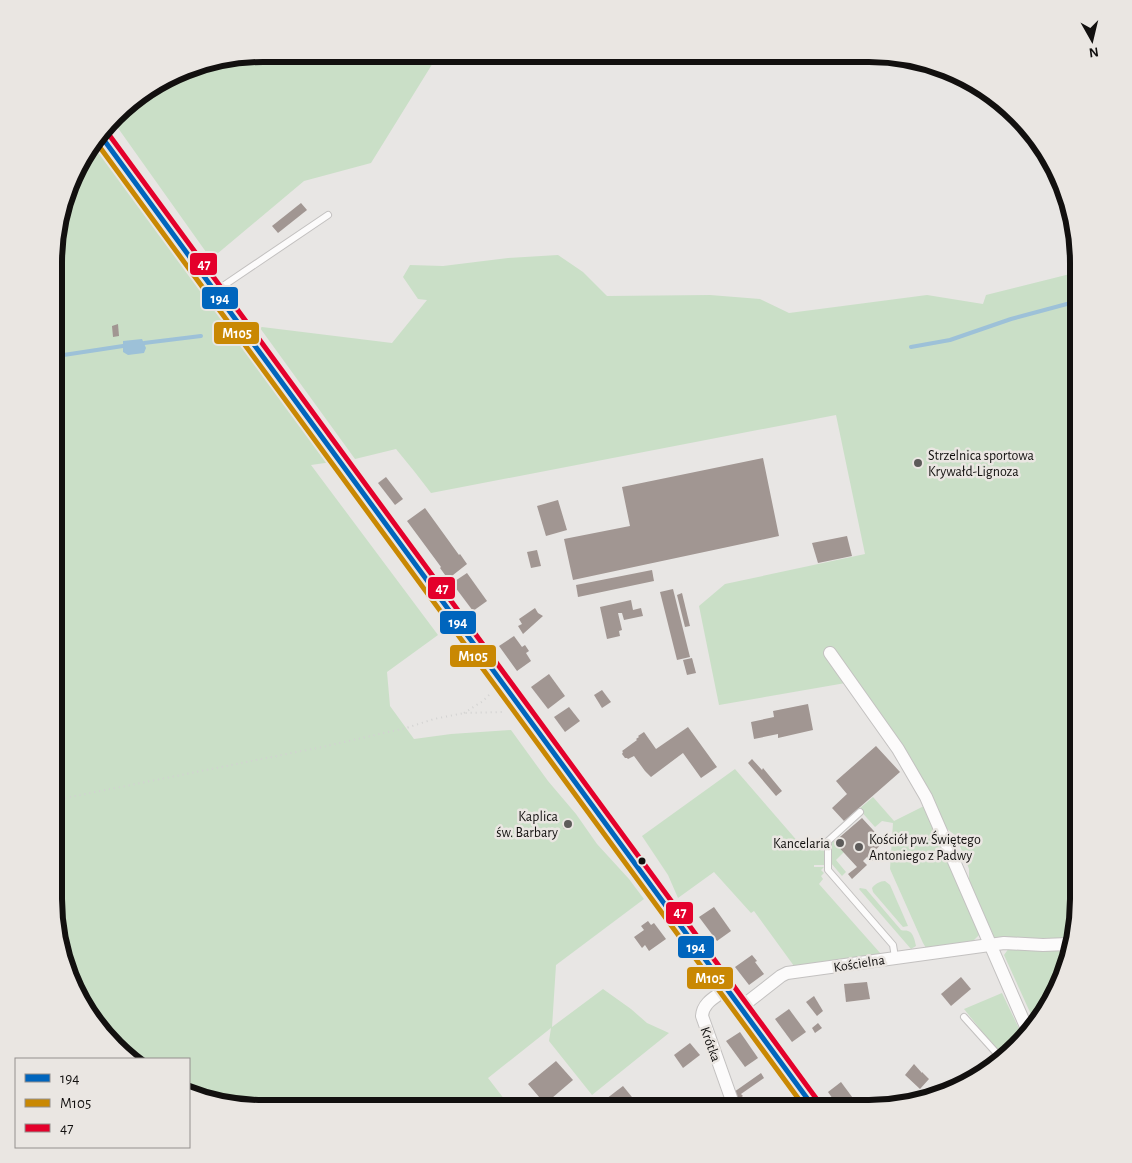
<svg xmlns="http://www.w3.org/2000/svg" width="1132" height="1163" font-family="'Alegreya Sans',sans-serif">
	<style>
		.green { fill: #cadfc7 }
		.water { fill: #9dc1d8 }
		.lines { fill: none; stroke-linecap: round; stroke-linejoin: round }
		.stream { stroke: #9dc1d8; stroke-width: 4 }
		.building { fill: #a19692 }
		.lane-casing { stroke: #c3c1c0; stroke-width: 8 }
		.street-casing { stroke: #c3c1c0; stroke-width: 14 }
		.secondary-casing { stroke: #c3c1c0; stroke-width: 21 }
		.path { stroke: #d2d2d1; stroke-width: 2; stroke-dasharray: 1 4; stroke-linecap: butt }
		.lane { stroke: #fcfbfb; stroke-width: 6 }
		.street { stroke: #fcfbfb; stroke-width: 12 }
		.secondary { stroke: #efede8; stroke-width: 19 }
		.bus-1-casing { stroke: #eae6e2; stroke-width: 9 }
		.bus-2-casing { stroke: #eae6e2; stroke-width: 9 }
		.bus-3-casing { stroke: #eae6e2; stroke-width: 9 }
		.bus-1 { stroke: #0065bd; stroke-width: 5 }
		.bus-2 { stroke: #c98803; stroke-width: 5 }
		.bus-3 { stroke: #e4002b; stroke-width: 5 }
		.poi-dot { fill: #5d5b5a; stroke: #eae6e2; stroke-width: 2 }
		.bus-dot { fill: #12100f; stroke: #eae6e2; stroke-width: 2 }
		.labels { text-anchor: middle; stroke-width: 5; stroke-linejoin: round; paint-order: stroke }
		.poi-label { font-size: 14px; fill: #12100f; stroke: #eae6e2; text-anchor: start }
		.street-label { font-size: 14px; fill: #12100f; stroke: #eae6e2 }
		.rim { fill: none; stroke: #12100f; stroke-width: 6 }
		.line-badge { stroke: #eae6e2; stroke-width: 2 }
		.badge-label { font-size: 14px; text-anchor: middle; font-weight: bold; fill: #fff }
	</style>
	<rect width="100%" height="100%" fill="#e8e6e4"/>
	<g class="green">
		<polygon points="264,54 439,54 436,58 371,163 304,181 211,259 113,121 126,106 196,65"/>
		<polygon points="96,142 332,462 311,465 438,635 387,672 390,706 414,739 451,734 511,730 548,781 576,814 597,844 629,879 644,899 556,965 552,1027 603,989 631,1009 647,1023 669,1033 592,1095 549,1041 551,1028 488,1078 512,1109 250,1109 189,1090 189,1059 136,1059 89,1016 65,967 54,913 58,223 82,159"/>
		<polygon points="558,255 583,272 607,296 710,295 760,299 789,313 927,295 983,304 986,295 1078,272 1078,913 1070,939 995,939 969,880 969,869 956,836 946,828 937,807 912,760 857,681 719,705 699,606 725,584 865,554 836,415 431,493 414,471 396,449 355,459 260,328 262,327 392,343 427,300 418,299 403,277 410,265 443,266 508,258"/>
		<polygon points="735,769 806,851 817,845 819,848 820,847 825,852 825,865 814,865 814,867 824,867 821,870 824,873 821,876 823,879 819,884 881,954 794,966 754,911 751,913 714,872 678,898 668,875 642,836"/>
		<polygon points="873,797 894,821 924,806 979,935 973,941 926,948 923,943 890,869 893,823 882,821 875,827 859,809"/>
		<polygon points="833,840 844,852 836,860 846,872 842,876 831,863 831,842"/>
		<path d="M885,881L890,885L908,926L903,927L873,892L872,888C875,884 880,881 885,881Z"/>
		<path d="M860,888L866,889L901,930C903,931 906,930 908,931C913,932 915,941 916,946L911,949L859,889Z"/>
		<polygon points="1067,947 1050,1004 1034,1021 1004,955 1009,948"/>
		<polygon points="1002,993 1022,1035 1003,1055 984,1034 964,1009"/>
	</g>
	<polygon class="water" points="142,339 146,348 144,353 128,355 123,352 123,341"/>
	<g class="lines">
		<g class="stream">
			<polyline points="144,343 201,336"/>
			<polyline points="911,347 950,340 1011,319 1078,301"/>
			<polyline points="57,356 123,346"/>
		</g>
	</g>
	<g class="building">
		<polygon points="301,203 307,210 278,233 272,226"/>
		<polygon points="118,324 119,336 113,337 112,326"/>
		<polygon points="763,458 779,536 573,580 564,539 630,526 622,487"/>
		<polygon points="386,477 403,499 395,505 378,483"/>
		<polygon points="558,500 567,530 546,536 537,506"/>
		<polygon points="425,508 459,555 460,554 467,564 448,579 440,568 441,567 407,521"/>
		<polygon points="847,536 852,556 818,563 812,543"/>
		<polygon points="537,550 541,566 531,568 527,552"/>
		<polygon points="652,570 654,581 578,597 576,585"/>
		<polygon points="467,573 487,601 473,611 452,583"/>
		<polygon points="673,589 690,657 677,660 660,592"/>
		<polygon points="682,593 690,626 685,627 677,595"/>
		<polygon points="631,600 633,610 641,608 643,616 624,620 622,613 618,613 622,630 619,631 620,636 607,639 600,607"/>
		<polygon points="535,608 538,613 543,616 523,634 518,626 522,624 519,619"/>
		<polygon points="514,636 522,647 525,645 529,651 526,653 531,661 517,671 499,646"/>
		<polygon points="692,658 696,673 687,675 683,660"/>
		<polygon points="549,674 565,696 548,709 531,687"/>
		<polygon points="602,690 611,702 602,708 594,695"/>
		<polygon points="808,704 813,730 778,738 778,734 754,739 751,722 774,717 773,711"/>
		<polygon points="569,707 580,721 565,732 554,717"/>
		<polygon points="688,727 717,767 701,778 683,753 651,777 645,771 634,756 628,759 627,758 625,758 622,754 623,752 622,751 637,740 636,739 639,737 638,736 644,732 656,749"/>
		<polygon points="876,746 900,772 844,821 832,808 847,794 836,781"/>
		<polygon points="752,759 762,770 763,768 782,791 776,796 748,763"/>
		<polygon points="862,818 884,842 873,852 877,856 871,862 867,857 863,861 867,865 852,879 848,874 857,867 834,842"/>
		<polygon points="570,819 574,825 567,829 564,829 562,825"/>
		<polygon points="714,907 731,931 717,941 699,917"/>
		<polygon points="648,921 651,925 654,923 666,939 649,951 645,945 642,948 634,937 644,930 641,926"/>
		<polygon points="752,955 757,961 755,962 764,974 749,985 735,967"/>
		<polygon points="961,977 971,989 951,1006 941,994"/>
		<polygon points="867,982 870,999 846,1002 844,984"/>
		<polygon points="814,996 823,1011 817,1016 806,1002"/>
		<polygon points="789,1009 806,1032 792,1042 775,1019"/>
		<polygon points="818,1023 822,1028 815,1033 812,1028"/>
		<polygon points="740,1032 758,1058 745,1067 726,1041"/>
		<polygon points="690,1043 700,1055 683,1068 674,1055"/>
		<polygon points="556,1061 573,1080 545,1104 528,1084"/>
		<polygon points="914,1064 922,1073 922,1072 929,1079 920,1089 905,1075"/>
		<polygon points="761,1073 764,1078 741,1094 743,1096 739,1099 736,1098 734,1092"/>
		<polygon points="947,1081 956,1088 935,1098 930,1099"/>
		<polygon points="841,1082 861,1109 840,1109 828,1092"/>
		<polygon points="623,1086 640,1107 638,1109 614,1109 606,1099"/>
	</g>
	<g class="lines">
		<defs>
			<g id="lane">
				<polyline points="218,293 223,286 328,215"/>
				<polyline points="860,812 828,841 828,870 893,945 895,957"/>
				<polyline points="964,1017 1000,1057"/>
			</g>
			<g id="street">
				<polyline points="830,653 898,749 926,797 1027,1029"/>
				<path d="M726,989C716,997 703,1002 702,1016L735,1109"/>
				<polyline points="740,1008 781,976 787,973 1004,943 1043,945 1068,944"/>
			</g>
			<polyline id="secondary" points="101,136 815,1109"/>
		</defs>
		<use href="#lane" class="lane-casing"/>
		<use href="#street" class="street-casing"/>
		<use href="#secondary" class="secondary-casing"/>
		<g class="path">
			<polyline points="464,713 483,701 490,694"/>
			<polyline points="55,800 322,747 406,728 434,719 464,713 505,712"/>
		</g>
		<use href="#lane" class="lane"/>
		<use href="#street" class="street"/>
		<use href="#secondary" class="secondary"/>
		<defs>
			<polyline id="bus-1" points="101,136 815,1109"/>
			<polyline id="bus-2" points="96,142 806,1109"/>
			<polyline id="bus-3" points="107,132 821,1105"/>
		</defs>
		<use href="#bus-1" class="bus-1-casing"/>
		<use href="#bus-2" class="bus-2-casing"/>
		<use href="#bus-3" class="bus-3-casing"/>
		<use href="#bus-1" class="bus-1"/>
		<use href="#bus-2" class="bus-2"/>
		<use href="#bus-3" class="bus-3"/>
	</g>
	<g class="poi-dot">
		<circle cx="918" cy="463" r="5"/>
		<circle cx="568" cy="824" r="5"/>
		<circle cx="840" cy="843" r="5"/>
		<circle cx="859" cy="847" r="5"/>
	</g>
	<circle class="bus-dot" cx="642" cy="861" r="4.5"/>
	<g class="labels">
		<g class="poi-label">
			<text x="928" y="460">Strzelnica sportowa<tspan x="928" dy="16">Krywałd-Lignoza</tspan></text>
			<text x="558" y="821" text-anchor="end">Kaplica<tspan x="558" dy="16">św. Barbary</tspan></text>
			<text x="869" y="844">Kościół pw. Świętego<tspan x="869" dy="16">Antoniego z Padwy</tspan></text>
			<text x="830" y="848" text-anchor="end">Kancelaria</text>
		</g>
		<g class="street-label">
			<text transform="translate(859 963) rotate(-9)" y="5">Kościelna</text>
			<text transform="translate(711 1044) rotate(70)" y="5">Krótka</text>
		</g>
	</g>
	<path d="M0 0H1132V1163H0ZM263 62H869A201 201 0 0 1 1070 263V899A201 201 0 0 1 869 1100H263A201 201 0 0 1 62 899V263A201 201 0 0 1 263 62Z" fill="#eae6e2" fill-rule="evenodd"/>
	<path class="rim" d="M263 62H869A201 201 0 0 1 1070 263V899A201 201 0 0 1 869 1100H263A201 201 0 0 1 62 899V263A201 201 0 0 1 263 62Z"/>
	<g class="line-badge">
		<rect x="189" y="252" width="29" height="24" rx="5" fill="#e4002b"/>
		<rect x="201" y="286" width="38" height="24" rx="5" fill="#0065bd"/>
		<rect x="213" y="321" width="47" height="24" rx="5" fill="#c98803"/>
		<rect x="427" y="576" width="29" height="24" rx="5" fill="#e4002b"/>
		<rect x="439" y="610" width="38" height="25" rx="5" fill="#0065bd"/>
		<rect x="449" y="644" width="48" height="24" rx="5" fill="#c98803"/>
		<rect x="665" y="901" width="29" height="24" rx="5" fill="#e4002b"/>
		<rect x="677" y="935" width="38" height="24" rx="5" fill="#0065bd"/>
		<rect x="686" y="966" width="48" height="24" rx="5" fill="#c98803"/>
	</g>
	<g class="badge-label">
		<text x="204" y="269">47</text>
		<text x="220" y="303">194</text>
		<text x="237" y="338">M105</text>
		<text x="442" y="593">47</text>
		<text x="458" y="627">194</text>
		<text x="473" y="661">M105</text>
		<text x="680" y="917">47</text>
		<text x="696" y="952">194</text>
		<text x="710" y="983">M105</text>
	</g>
	<rect x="15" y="1058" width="175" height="90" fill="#eae6e2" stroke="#94908e"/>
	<rect x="25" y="1074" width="25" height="8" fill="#0065bd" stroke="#94908e"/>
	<text x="60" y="1083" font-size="15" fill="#12100f">194</text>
	<rect x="25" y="1099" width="25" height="8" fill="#c98803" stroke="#94908e"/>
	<text x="60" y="1108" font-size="15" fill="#12100f">M105</text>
	<rect x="25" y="1124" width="25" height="8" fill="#e4002b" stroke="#94908e"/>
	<text x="60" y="1133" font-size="15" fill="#12100f">47</text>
	<g transform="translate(1092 40) rotate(172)" stroke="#eae6e2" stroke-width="4" paint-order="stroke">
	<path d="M0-4L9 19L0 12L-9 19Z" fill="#12100f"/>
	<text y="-8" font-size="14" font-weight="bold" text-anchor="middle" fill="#12100f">N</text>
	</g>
</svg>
